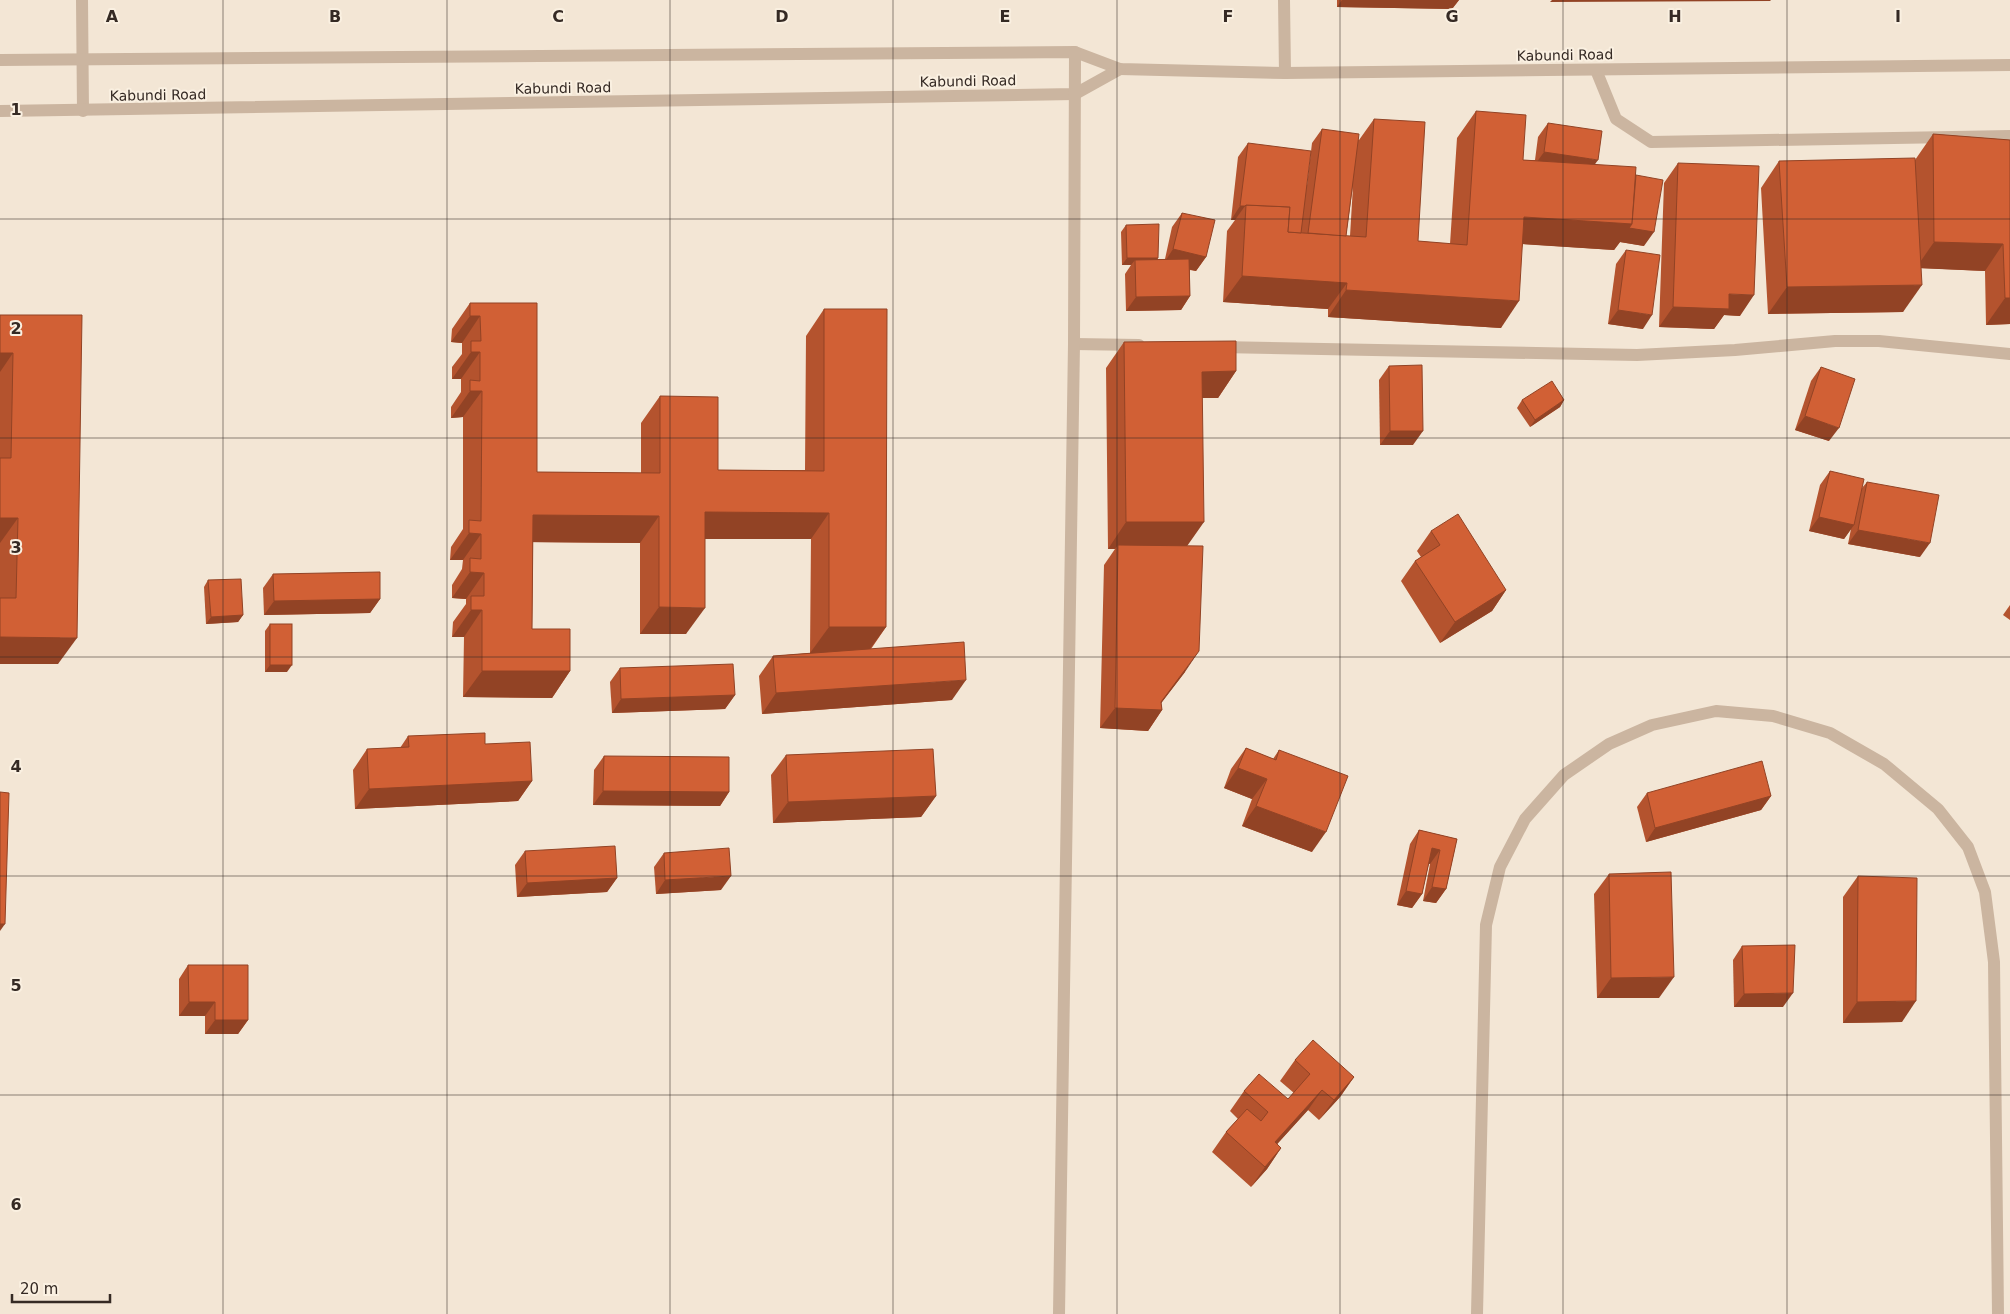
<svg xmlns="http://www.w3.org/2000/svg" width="2010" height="1314" font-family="'DejaVu Sans',sans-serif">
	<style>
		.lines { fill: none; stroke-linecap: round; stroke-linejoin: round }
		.service { stroke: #cbb5a0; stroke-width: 12 }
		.minor { stroke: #cbb5a0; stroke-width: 12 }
		.wall { fill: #b4532e; fill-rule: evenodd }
		.shaded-wall { fill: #924325 }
		.building { fill: #d16035; stroke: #924325 }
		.grid { fill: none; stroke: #352a24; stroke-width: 1; stroke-opacity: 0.55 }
		.labels { text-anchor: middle; stroke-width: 4; stroke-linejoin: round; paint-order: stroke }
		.street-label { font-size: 14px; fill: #352a24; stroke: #faf0e1 }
		.grid-label { font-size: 16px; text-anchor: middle; font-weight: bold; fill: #352a24; stroke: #faf0e1; stroke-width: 4; stroke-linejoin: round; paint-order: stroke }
	</style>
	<rect width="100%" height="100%" fill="#f3e6d5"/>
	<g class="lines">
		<polyline class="service" points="1596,70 1616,119 1651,142 2010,136"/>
		<g class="minor">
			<polyline points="82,0 83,111"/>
			<polyline points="1284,0 1285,73"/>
			<polyline points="0,60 1075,52 1120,69 1285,73 2010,65"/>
			<polyline points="0,111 1075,94 1120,69"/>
			<polyline points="1074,344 1139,345"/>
			<polyline points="1219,347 1637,355 1735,350 1835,341 1879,341 2010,354"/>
			<polyline points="1059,1314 1074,344 1075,52"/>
			<polyline points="1477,1314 1486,925 1500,867 1525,819 1564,775 1609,744 1652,725 1716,711 1773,716 1830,733 1884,764 1938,809 1968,847 1985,892 1994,962 1998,1314"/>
		</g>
	</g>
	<g class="wall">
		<polygon points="1337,0 1459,0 1452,9 1337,7"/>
		<path d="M1476,111L1523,160H1535L1538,137L1548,123L1595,164L1636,175L1644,246L1620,242L1614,250L1523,244L1501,328L1328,317V309L1223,302L1227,231L1235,220H1231L1238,157L1248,143L1307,185L1312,143L1322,129L1359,140L1374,119L1418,241L1450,244L1457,138ZM1353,186L1350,236H1346Z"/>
		<polygon points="1933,134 2010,140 2010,324 1986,325 1985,271 1921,268 1903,312 1768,314 1761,188 1779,161 1915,160"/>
		<polygon points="1678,163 1740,316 1724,315 1714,329 1659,327 1664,183"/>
		<polygon points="1182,213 1206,257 1196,271 1190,270 1190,296 1181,310 1126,311 1125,274 1131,265 1122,265 1121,232 1126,225 1158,258 1157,259 1165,259 1172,227"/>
		<polygon points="1626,250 1643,329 1608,324 1616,264"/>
		<polygon points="470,303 537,303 537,472 641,473 641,423 660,396 718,470 805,470 806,336 824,309 886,627 871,649 952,700 762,714 759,676 773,656 810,653 811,539 705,539 686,634 640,634 640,543 533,542 532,629 570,671 552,698 463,697 464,637 452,637 453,622 466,604 466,599 452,598 452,585 462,569 463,560 450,560 451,547 463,529 463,417 451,418 451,407 461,392 461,379 452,379 452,367 462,354 462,343 451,342 452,329"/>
		<polygon points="0,315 82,315 58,664 0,664"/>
		<polygon points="1124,342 1236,371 1218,398 1202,398 1187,545 1185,672 1161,703 1162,710 1148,731 1100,728 1104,565 1115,549 1108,549 1106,368"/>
		<polygon points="1389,366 1413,445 1380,445 1379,380"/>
		<polygon points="1821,367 1829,441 1795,430 1811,381"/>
		<polygon points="1522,400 1564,400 1560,407 1530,427 1517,408"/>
		<polygon points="1830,471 1862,488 1867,482 1920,557 1848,544 1851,529 1844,539 1809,531 1820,485"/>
		<polygon points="1431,531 1506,590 1492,611 1440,643 1401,581 1415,561 1421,557 1417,551"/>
		<polygon points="273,574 380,599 370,613 264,615 263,588"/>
		<polygon points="208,580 243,615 238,622 206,624 204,587"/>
		<polygon points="2010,605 2010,620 2003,615"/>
		<polygon points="270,624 287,672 265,672 265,631"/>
		<polygon points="620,668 735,695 725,709 612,713 610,682"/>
		<polygon points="408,736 485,744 532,781 518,801 355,809 353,770 367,749 400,748"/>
		<polygon points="1246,748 1273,759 1279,750 1312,852 1242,826 1252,799 1224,788 1231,769"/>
		<polygon points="786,755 936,796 921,817 773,823 771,775"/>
		<polygon points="604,756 729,792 720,806 593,805 594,770"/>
		<polygon points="1647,793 1771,796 1761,810 1646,842 1637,807"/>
		<polygon points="1419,830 1457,839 1446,889 1436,903 1423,901 1430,864 1429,863 1422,894 1412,908 1397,905 1410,844"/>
		<polygon points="525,851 617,878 607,892 517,897 515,865"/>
		<polygon points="664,853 721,890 656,894 654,867"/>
		<polygon points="1609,874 1659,998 1597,998 1594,894"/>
		<polygon points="1858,876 1902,1022 1843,1023 1843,897"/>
		<polygon points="1742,946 1783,1007 1734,1007 1733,960"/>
		<polygon points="188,965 248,1020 238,1034 205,1034 205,1016 179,1016 179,979"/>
		<polygon points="1295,1060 1354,1077 1340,1097 1319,1120 1308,1110 1277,1144 1281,1148 1267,1169 1251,1187 1212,1152 1226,1132 1238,1119 1230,1111 1244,1091 1288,1099 1294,1093 1280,1081"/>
	</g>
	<g class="shaded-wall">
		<polygon points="1342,0 1459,0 1452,9 1337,7"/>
		<polygon points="1552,0 1771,0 1770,1 1550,2"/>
		<polygon points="1544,152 1598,160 1588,174 1534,166"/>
		<polygon points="1240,206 1245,206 1235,220 1231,220"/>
		<polygon points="1524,217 1632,224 1654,232 1644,246 1620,242 1614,250 1506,243"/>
		<polygon points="1934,242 2003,244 1985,271 1916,268"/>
		<polygon points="1173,249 1206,257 1196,271 1164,263"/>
		<polygon points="1127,258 1158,258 1153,265 1135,260 1131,265 1122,265"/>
		<polygon points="1242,276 1347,283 1328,309 1223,302"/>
		<polygon points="1922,285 1903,312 1768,314 1787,287"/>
		<polygon points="1346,290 1519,301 1501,328 1328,317"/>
		<polygon points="1729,294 1754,295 1740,316 1724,315 1714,329 1659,327 1673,307"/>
		<polygon points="1190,296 1181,310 1126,311 1136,297"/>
		<polygon points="2005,298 2010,298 2010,324 1986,325"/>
		<polygon points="1618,310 1652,315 1643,329 1608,324"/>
		<polygon points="470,316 480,316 462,343 451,342"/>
		<polygon points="471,352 480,352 461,379 452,379"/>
		<polygon points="0,353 13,353 0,372"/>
		<polygon points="1236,371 1218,398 1184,398 1202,372"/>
		<polygon points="470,391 482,391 463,417 451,418"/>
		<polygon points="1564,400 1560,407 1530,427 1535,420"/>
		<polygon points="1805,416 1839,428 1829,441 1795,430"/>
		<polygon points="1390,431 1423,431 1413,445 1380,445"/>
		<polygon points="705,512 829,513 811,539 687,539"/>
		<polygon points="533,515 659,516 640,543 514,542"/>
		<polygon points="1819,517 1854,525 1844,539 1809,531"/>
		<polygon points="0,518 18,518 0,543"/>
		<polygon points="1126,522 1204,522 1185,549 1118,545 1115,549 1108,549"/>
		<polygon points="1858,530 1930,543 1920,557 1848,544"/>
		<polygon points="469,533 481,534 463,560 450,560"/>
		<polygon points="470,572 484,573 466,599 452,598"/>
		<polygon points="1506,590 1492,611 1440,643 1455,622"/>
		<polygon points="380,599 370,613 264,615 274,601"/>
		<polygon points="659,607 705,608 686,634 640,634"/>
		<polygon points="471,610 482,610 464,637 452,637"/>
		<polygon points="243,615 238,622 206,624 211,617"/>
		<polygon points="829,627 886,627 867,653 810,653"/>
		<polygon points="0,637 77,638 58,664 0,664"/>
		<polygon points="1199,651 1185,672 1156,710 1162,710 1148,731 1100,728 1115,708 1161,702"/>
		<polygon points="270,665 292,665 287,672 265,672"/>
		<polygon points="482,671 570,671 552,698 463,697"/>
		<polygon points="966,680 952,700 762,714 776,693"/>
		<polygon points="735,695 725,709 612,713 621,699"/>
		<polygon points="1238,768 1267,779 1252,799 1224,788"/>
		<polygon points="532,781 518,801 355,809 369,789"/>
		<polygon points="603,791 729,792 720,806 593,805"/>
		<polygon points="936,796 921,817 773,823 788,802"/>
		<polygon points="1771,796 1761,810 1646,842 1655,828"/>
		<polygon points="1256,806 1326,832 1312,852 1242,826"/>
		<polygon points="1432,848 1440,850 1430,864 1422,862"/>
		<polygon points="731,876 721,890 656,894 665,880"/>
		<polygon points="617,878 607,892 517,897 527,883"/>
		<polygon points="1432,887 1446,889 1436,903 1423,901"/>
		<polygon points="1406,891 1422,894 1412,908 1397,905"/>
		<polygon points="0,924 5,924 0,931"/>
		<polygon points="1674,977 1659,998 1597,998 1611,978"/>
		<polygon points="1793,993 1783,1007 1734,1007 1744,994"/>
		<polygon points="1916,1001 1902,1022 1843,1023 1857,1002"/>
		<polygon points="189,1002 215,1002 205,1016 179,1016"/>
		<polygon points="215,1020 248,1020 238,1034 205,1034"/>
		<polygon points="1354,1077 1340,1097 1319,1120 1334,1100"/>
		<polygon points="1322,1090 1308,1110 1260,1163 1275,1142"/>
		<polygon points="1281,1148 1267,1169 1251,1187 1265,1167"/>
	</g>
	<g class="building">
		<polygon points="1476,111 1526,115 1523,160 1636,167 1632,224 1524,217 1519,301 1346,290 1347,283 1242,276 1246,205 1290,207 1288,232 1366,237 1374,119 1425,122 1418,241 1467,245"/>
		<polygon points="1548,123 1602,131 1598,160 1544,152"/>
		<polygon points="1322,129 1359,134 1346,236 1308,233"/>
		<polygon points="1933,134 2010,140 2010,298 2005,298 2003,244 1934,242"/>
		<polygon points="1248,143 1311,151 1301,233 1288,232 1290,207 1246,205 1245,206 1240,206"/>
		<polygon points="1915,158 1922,285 1787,287 1779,161"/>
		<polygon points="1678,163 1759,166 1754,295 1729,294 1729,309 1673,307"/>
		<polygon points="1636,175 1663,180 1654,232 1629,228 1632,224"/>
		<polygon points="1182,213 1215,220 1206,257 1173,249"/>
		<polygon points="1159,224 1158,258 1127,258 1126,225"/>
		<polygon points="1626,250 1660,255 1652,315 1618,310"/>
		<polygon points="1189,259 1190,296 1136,297 1135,260"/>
		<polygon points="470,303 537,303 537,472 660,473 660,396 718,397 718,470 824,471 824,309 887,309 886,627 829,627 829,513 705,512 705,608 659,607 659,516 533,515 532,629 570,629 570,671 482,671 482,610 471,610 471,596 484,596 484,573 470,572 470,558 481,559 481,534 469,533 469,520 481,521 482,391 470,391 470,380 480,381 480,352 471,352 471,341 481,341 480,316 470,316"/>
		<polygon points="0,315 82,315 77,638 0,637 0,598 16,598 18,518 0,518 0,458 11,458 13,353 0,353"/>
		<polygon points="1236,341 1236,371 1202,372 1204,522 1126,522 1124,342"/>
		<polygon points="1422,365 1423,431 1390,431 1389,366"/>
		<polygon points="1821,367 1855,379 1839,428 1805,416"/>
		<polygon points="1552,381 1564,400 1535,420 1522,400"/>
		<polygon points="1830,471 1864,479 1854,525 1819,517"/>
		<polygon points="1867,482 1939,495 1930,543 1858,530"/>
		<polygon points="1458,514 1506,590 1455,622 1415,561 1440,545 1431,531"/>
		<polygon points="1118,545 1203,546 1199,651 1161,702 1162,710 1115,708"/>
		<polygon points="380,572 380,599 274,601 273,574"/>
		<polygon points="241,579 243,615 211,617 208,580"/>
		<rect x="270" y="624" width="22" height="41"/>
		<polygon points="964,642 966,680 776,693 773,656"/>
		<polygon points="733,664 735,695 621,699 620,668"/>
		<polygon points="485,733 485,744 530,742 532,781 369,789 367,749 409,747 408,736"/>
		<polygon points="1246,748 1276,760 1279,750 1348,776 1326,832 1256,806 1267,779 1238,768"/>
		<polygon points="933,749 936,796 788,802 786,755"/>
		<polygon points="604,756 729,757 729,792 603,791"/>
		<polygon points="1762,761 1771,796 1655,828 1647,793"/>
		<polygon points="0,792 9,793 5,924 0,924"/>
		<polygon points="1419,830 1457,839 1446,889 1432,887 1440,850 1432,848 1422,894 1406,891"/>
		<polygon points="615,846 617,878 527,883 525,851"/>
		<polygon points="729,848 731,876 665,880 664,853"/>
		<polygon points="1671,872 1674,977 1611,978 1609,874"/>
		<polygon points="1858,876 1917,878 1916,1001 1857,1002"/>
		<polygon points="1795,945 1793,993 1744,994 1742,946"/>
		<polygon points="188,965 248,965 248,1020 215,1020 215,1002 189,1002"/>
		<polygon points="1313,1040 1354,1077 1334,1100 1322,1090 1275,1142 1281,1148 1265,1167 1226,1132 1247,1109 1261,1121 1268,1112 1244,1091 1259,1074 1288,1099 1310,1074 1295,1060"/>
	</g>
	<path class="grid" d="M223,0V1314M447,0V1314M670,0V1314M893,0V1314M1117,0V1314M1340,0V1314M1563,0V1314M1787,0V1314M0,219H2010M0,438H2010M0,657H2010M0,876H2010M0,1095H2010"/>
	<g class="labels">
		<g class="street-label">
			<text transform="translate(1565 55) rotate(-1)" y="5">Kabundi Road</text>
			<text transform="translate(968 81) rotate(-1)" y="5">Kabundi Road</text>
			<text transform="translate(563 88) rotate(-1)" y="5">Kabundi Road</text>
			<text transform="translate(158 95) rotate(-1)" y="5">Kabundi Road</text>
		</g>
	</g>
	<g class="grid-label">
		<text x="112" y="22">A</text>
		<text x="335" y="22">B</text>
		<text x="558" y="22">C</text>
		<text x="782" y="22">D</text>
		<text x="1005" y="22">E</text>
		<text x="1228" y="22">F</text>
		<text x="1452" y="22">G</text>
		<text x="1675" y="22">H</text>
		<text x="1898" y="22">I</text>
		<text x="16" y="115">1</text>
		<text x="16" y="334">2</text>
		<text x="16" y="553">3</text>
		<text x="16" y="772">4</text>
		<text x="16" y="991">5</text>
		<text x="16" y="1210">6</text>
	</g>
	<path d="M12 1294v8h98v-8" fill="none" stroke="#352a24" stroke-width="2.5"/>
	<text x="20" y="1294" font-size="15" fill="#352a24" stroke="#faf0e1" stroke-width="4" paint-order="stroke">20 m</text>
</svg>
